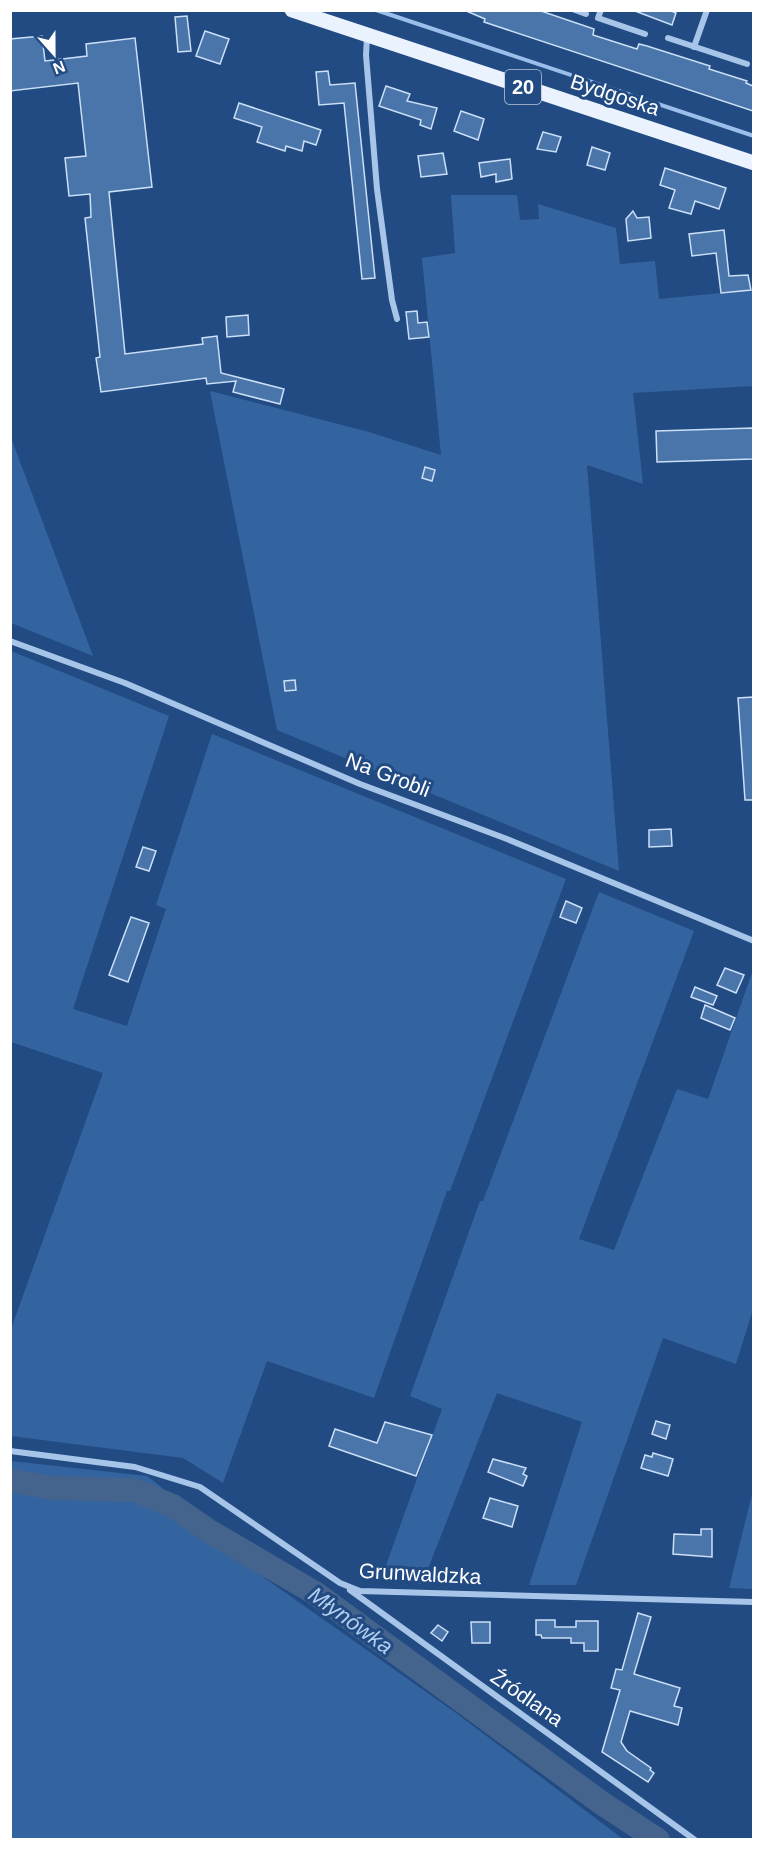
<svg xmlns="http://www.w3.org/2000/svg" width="764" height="1850" font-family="Helvetica,sans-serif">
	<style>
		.green { fill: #3464a0 }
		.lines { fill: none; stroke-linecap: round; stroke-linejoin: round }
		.stream { stroke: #9bbfea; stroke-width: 4 }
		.river { stroke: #45648d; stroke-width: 24 }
		.building { fill: #4975ab; stroke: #cbdff6; stroke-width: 1.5 }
		.minor { stroke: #a7c5e8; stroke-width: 6 }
		.primary { stroke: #eaf2fe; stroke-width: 15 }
		.labels { text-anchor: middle; stroke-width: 6; stroke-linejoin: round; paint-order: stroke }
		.shield { fill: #214b82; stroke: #bcc9da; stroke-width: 1.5 }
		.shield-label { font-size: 20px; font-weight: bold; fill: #fff }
		.street-label { font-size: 21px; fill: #fff; stroke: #214b82 }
		.water-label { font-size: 22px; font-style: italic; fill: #b3cff0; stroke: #214b82 }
	</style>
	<rect width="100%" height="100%" fill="#214b82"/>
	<g class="green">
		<polygon points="451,195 517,195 520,220 539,219 538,204 616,228 620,264 655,261 659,299 753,290 753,386 633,393 643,484 587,465 619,871 277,730 210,391 369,432 441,455 422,258 455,253"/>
		<polygon points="10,435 93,656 11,623"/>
		<polygon points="11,651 169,716 73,1009 127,1026 166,909 156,905 212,734 566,879 450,1191 447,1191 374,1398 267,1361 223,1483 183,1458 11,1436 11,1329 103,1073 11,1042"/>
		<polygon points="599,892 694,931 579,1239 614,1250 677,1089 708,1099 753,970 754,1306 736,1364 663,1338 576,1585 529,1585 582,1422 497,1393 422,1584 381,1579 442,1409 410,1396 480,1201 483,1201"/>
		<polygon points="11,1461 147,1476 160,1486 201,1533 456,1713 623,1839 11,1839"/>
		<polygon points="753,1490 753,1589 729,1588"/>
	</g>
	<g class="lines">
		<polyline class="stream" points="376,10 754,136"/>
		<polyline class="river" points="10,1481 54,1488 134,1490 173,1506 209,1531 315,1593 603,1804 658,1840"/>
	</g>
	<g class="building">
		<polygon points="464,10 538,10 594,29 593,35 637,49 639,44 647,46 710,66 709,69 747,81 746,83 753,86 753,111 484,22 485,19"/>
		<polygon points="669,10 676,13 672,25 635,11"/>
		<polygon points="187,16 191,51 178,52 175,17"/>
		<polygon points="205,31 229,39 220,64 196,56"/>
		<polygon points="42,36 45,61 87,56 86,44 135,38 152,187 109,192 125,354 203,344 202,338 217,336 221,373 284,389 280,404 233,392 236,381 207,384 206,378 101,392 96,358 100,357 85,218 91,217 90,194 69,196 65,158 86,156 78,83 10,91 10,39"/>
		<polygon points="328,71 330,85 355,83 375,278 362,279 344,103 319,105 316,72"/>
		<polygon points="386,86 410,94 407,101 437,108 431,129 420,125 421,120 379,106"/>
		<polygon points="239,103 321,130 316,145 304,141 302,151 286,146 285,151 257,142 262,127 234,118"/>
		<polygon points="461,111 484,119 478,140 454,131"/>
		<polygon points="543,132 561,137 556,152 537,149"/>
		<polygon points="592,147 610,153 605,170 587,165"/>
		<polygon points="443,153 447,174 421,177 418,156"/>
		<polygon points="510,159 512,179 496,182 496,174 481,177 479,163"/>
		<polygon points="665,168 726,188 719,209 695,201 691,214 669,208 675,190 660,185"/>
		<polygon points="633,211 637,218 649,217 651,238 628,241 626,219"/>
		<polygon points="724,230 729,276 748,275 751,290 721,293 716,253 692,256 689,234"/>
		<polygon points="417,311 418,323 427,322 429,337 409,339 406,312"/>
		<polygon points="248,315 249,335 227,337 226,317"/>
		<polygon points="753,428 753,459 657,462 656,431"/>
		<polygon points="425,467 435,470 432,481 422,478"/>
		<polygon points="295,680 296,690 285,691 284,681"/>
		<polygon points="753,697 753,800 745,800 738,698"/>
		<polygon points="671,829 672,846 649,847 649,830"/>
		<polygon points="143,847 156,851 149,871 136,867"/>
		<polygon points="566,901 582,908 576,923 560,917"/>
		<polygon points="131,917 149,923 128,982 109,975"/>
		<polygon points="725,968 744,975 736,993 717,985"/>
		<polygon points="695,987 717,996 713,1005 691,997"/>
		<polygon points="705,1005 735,1018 730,1030 701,1018"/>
		<polygon points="656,1421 670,1425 666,1439 652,1434"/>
		<polygon points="385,1422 432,1435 416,1476 329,1446 335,1429 377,1443"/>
		<polygon points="653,1453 673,1459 668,1476 641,1468 645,1455 652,1457"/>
		<polygon points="493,1459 526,1468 523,1474 527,1476 523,1486 488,1472"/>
		<polygon points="490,1498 518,1506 512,1527 483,1518"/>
		<polygon points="701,1529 712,1529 712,1557 673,1554 674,1534 701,1535"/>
		<polygon points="638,1613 651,1617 634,1674 680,1688 674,1706 682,1708 678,1725 630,1711 621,1742 627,1751 651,1768 650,1770 654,1773 648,1782 602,1752 620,1690 611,1688 616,1669 622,1670"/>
		<polygon points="536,1620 555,1620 555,1627 576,1627 576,1621 598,1621 598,1651 584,1651 584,1643 571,1643 571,1638 542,1638 541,1635 536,1635"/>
		<polygon points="471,1622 490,1622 490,1643 472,1643"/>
		<polygon points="438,1625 448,1632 442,1641 431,1633"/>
	</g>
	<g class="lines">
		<g class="minor">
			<polyline points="575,10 586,14"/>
			<polyline points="601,10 598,18 645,34"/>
			<polyline points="367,37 366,55 377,189 392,300 397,319"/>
			<polyline points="668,38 747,64"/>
			<polyline points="694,47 707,10"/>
			<polyline points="10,641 125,683 360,784 507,839 754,941"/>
			<polyline points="10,1451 135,1467 200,1487 340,1583 360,1591 754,1602"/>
			<polyline points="350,1590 695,1840"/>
		</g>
		<polyline class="primary" points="292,10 754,163"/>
	</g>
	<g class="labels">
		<rect class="shield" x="505" y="70" width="36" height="34" rx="4.5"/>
		<g class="shield-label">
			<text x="523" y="94">20</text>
		</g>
		<g class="street-label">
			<text transform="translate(615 95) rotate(18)" y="7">Bydgoska</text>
			<text transform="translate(388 775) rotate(21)" y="7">Na Grobli</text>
			<text transform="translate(420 1574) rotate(3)" y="7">Grunwaldzka</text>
			<text transform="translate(527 1698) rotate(35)" y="7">Źródlana</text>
		</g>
		<g class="water-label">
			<text transform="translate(351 1620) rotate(36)" y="8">Młynówka</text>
		</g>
	</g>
	<rect width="764" height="1850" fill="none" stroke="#ffffff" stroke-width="24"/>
	<g transform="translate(54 54) rotate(159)" stroke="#214b82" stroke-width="4.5" paint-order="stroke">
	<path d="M0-4.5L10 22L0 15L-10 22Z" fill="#ffffff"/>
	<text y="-9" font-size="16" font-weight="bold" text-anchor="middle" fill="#ffffff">N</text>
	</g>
</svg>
